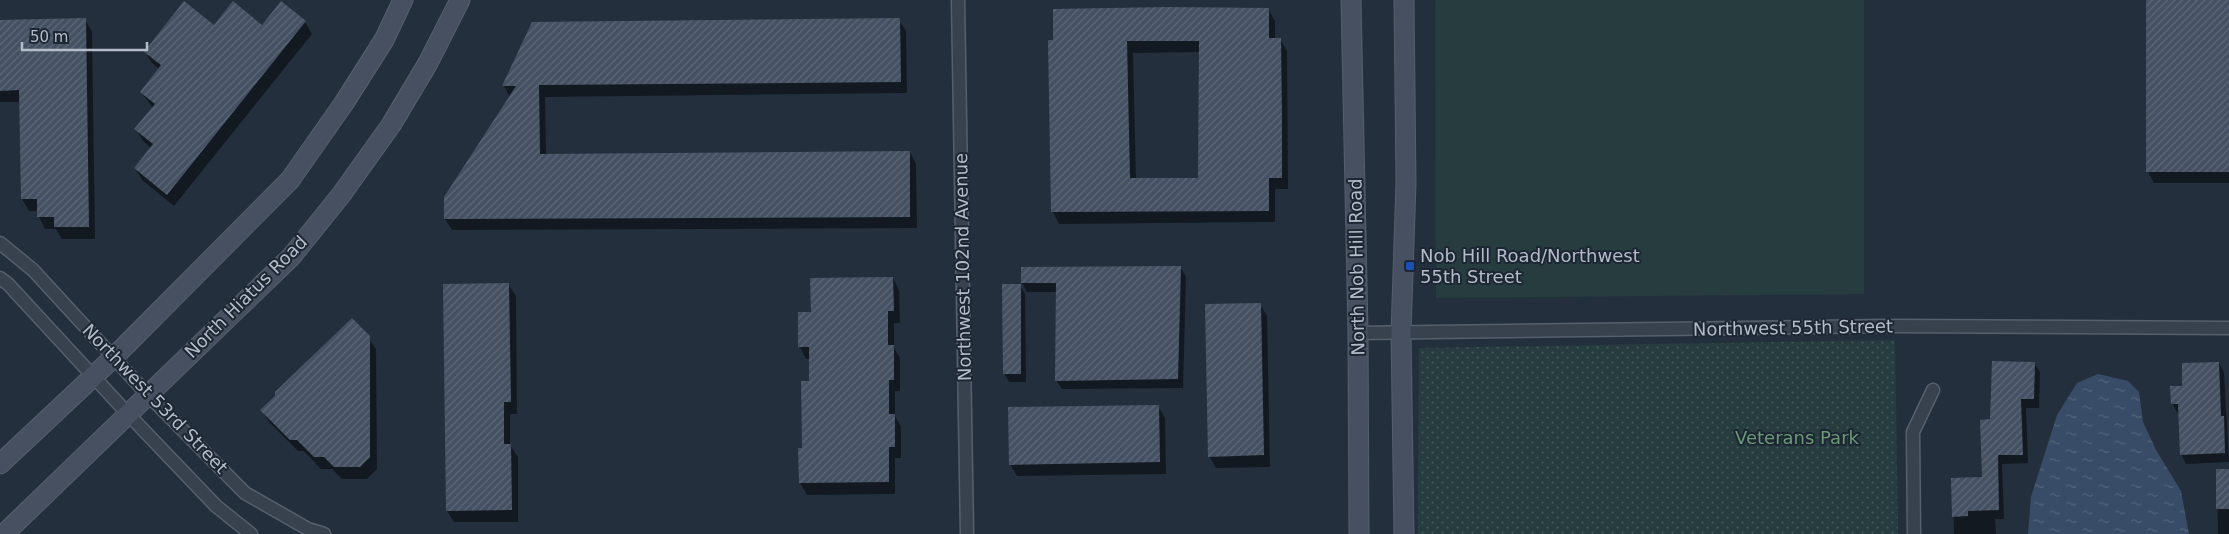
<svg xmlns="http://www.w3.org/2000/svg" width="2229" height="534" font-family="'DejaVu Sans',sans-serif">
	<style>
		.green { fill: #263c3f }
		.park { fill: url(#park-dots) }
		.water { fill: url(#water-ripples) }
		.shadow { fill: #0007; fill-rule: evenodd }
		.building { fill: url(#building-hatch); fill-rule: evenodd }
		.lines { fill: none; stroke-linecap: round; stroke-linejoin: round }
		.street-casing { stroke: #565f6c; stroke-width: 15 }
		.secondary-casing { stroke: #565f6c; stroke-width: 21 }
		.street { stroke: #38414e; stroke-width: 12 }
		.secondary { stroke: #465061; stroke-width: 19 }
		.transit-dot { fill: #1a4fb4; stroke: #1d2633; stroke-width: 2 }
		.labels { text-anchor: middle; stroke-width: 4; stroke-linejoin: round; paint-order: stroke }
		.poi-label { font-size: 18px; fill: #b4bcc9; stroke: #1d2633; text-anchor: start }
		.street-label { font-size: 18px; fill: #b4bcc9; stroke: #1d2633 }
		.park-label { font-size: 18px; fill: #6b9a76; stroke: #1d2633 }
	</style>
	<defs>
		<pattern id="park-dots" width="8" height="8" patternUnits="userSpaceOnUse" patternTransform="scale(1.25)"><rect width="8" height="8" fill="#263c3f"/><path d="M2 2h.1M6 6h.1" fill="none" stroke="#435659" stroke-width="1.8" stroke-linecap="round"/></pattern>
		<pattern id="water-ripples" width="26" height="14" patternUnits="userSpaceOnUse" patternTransform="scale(1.25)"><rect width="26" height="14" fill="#394c67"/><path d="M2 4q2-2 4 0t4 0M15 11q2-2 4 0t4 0" fill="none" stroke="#53647b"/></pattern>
		<pattern id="building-hatch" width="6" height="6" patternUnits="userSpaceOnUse" patternTransform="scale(1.25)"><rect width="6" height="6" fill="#455162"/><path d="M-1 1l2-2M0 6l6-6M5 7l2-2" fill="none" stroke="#5d6877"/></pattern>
	</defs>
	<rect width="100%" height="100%" fill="#242f3e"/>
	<polygon class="green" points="1435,0 1864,0 1864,294 1436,298"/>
	<polygon class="park" points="1895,340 1898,534 1418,534 1419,348"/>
	<polygon class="water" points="2098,374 2128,381 2139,392 2143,422 2156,450 2181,491 2189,534 2028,534 2031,497 2057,415 2077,383"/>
	<g class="shadow">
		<polygon points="2147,0 2229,0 2229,183 2154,183 2148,172"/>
		<path d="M1268,9L1275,21V39H1280L1287,51L1288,189H1275V222L1059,224L1053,212L1054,42ZM1200,52V180H1136L1133,53Z"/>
		<polygon points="85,20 92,31 95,239 62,239 56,229 45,229 39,217 39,211 29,211 22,199 21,102 0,102 0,21"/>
		<polygon points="899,20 906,31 907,93 545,97 546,155 910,152 916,164 917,228 452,230 445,219 510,97 504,86"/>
		<polygon points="305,22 312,34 174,206 142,180 135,168 151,148 143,141 136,129 153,108 141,92 159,69 152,63 145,52 214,27 263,27"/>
		<polygon points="1180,267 1186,276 1183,388 1062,389 1056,380 1057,292 1027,292 1022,283"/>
		<polygon points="893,278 899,290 900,323 894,323 894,348 900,358 900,391 895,391 895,416 901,427 901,458 895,458 895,494 807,495 800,483 810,382 810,359 806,359 800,347 812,313"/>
		<polygon points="509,285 516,296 517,414 510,414 510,445 518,457 518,522 454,522 447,511"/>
		<polygon points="1020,285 1025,294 1026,382 1009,382 1004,373"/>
		<polygon points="1260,304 1267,316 1270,467 1216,468 1209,456"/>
		<polygon points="368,337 376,349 377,469 367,479 342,479 332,469 321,469 304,451 298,451 269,422 262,410"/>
		<polygon points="2034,363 2040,372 2039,408 2026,408 2028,463 2002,464 2004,519 1995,519 1996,534 1954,534 1953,479 1983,478 1991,421"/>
		<polygon points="2219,363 2224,372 2229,462 2186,464 2181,454 2180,412 2177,412 2172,403 2184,387"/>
		<polygon points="1158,406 1165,418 1166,474 1017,476 1010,464"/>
		<polygon points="2229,470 2229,534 2218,534 2217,471"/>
	</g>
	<g class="building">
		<rect x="2146" y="0" width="83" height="172"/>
		<polygon points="184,1 214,25 233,1 262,25 281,1 306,21 167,195 134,168 153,144 134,129 155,104 140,92 161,65 144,52"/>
		<path d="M1168,7L1269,8V38H1281L1282,118V178H1269V211L1051,212L1048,40H1053V9ZM1127,41H1199L1198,178H1130Z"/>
		<polygon points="86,18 89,227 54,227 54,217 37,217 37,199 21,199 19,90 0,91 0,20"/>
		<polygon points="900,18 901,82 539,85 540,154 910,151 910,217 444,219 444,197 516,86 502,86 532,22"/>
		<polygon points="1181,266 1178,379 1055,381 1056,283 1021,283 1021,267"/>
		<polygon points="893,277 894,311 888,311 888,345 894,345 894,380 889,380 889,414 895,414 895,447 889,447 889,482 799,483 798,448 802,448 801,381 809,381 809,347 798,347 798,312 811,312 810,278"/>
		<polygon points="509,283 511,402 504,402 504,444 511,444 512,510 446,511 443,284"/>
		<polygon points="1002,284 1021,284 1021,374 1003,374"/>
		<polygon points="1261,303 1264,455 1208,457 1205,304"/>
		<polygon points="352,318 370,336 370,457 360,467 334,467 324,457 314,457 297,440 290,440 260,410 275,396 275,392"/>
		<polygon points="1992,361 2035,362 2034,399 2021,399 2023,455 1998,455 1999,510 1968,511 1968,516 1952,517 1951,478 1982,477 1980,420 1990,419"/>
		<polygon points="2219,362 2221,416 2224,416 2225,453 2180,455 2178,404 2171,404 2170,386 2182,386 2182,363"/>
		<polygon points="1159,405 1160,462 1009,465 1008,407"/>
		<rect x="2216" y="469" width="13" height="40"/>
	</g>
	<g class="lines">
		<defs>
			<g id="street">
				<polyline points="958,0 967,534"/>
				<polyline points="0,243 33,270 148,395 245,493 308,529 324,534"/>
				<polyline points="0,278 8,284 128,414 216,506 251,534"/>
				<polyline points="1358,333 1887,326 2229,328"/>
				<polyline points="1914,534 1913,432 1933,390"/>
			</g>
			<g id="secondary">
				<polyline points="1351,0 1358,333 1359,534"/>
				<polyline points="0,464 114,357 290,180 344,103 384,40 403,0"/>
				<polyline points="4,534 291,257 341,195 391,125 428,63 460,0"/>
				<polyline points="1404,534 1401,333 1406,183 1404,0"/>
			</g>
		</defs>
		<use href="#street" class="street-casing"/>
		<use href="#secondary" class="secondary-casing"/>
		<use href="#street" class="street"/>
		<use href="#secondary" class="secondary"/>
	</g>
	<rect class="transit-dot" x="1405" y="261" width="10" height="10" rx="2.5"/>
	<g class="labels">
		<g class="poi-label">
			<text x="1420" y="262">Nob Hill Road/Northwest<tspan x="1420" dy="21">55th Street</tspan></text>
		</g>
		<g class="street-label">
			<text transform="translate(963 267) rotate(-91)" y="6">Northwest 102nd Avenue</text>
			<text transform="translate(1357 267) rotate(-91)" y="6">North Nob Hill Road</text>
			<text transform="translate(246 297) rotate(-45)" y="6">North Hiatus Road</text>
			<text transform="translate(1793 328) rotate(-1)" y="6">Northwest 55th Street</text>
			<text transform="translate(155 399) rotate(46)" y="6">Northwest 53rd Street</text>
		</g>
		<g class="park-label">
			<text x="1797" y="444">Veterans Park</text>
		</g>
	</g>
	<path d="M22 42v8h125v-8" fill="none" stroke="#b4bcc9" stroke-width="2.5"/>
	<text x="30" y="42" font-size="15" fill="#b4bcc9" stroke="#1d2633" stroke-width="4" paint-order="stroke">50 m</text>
</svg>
